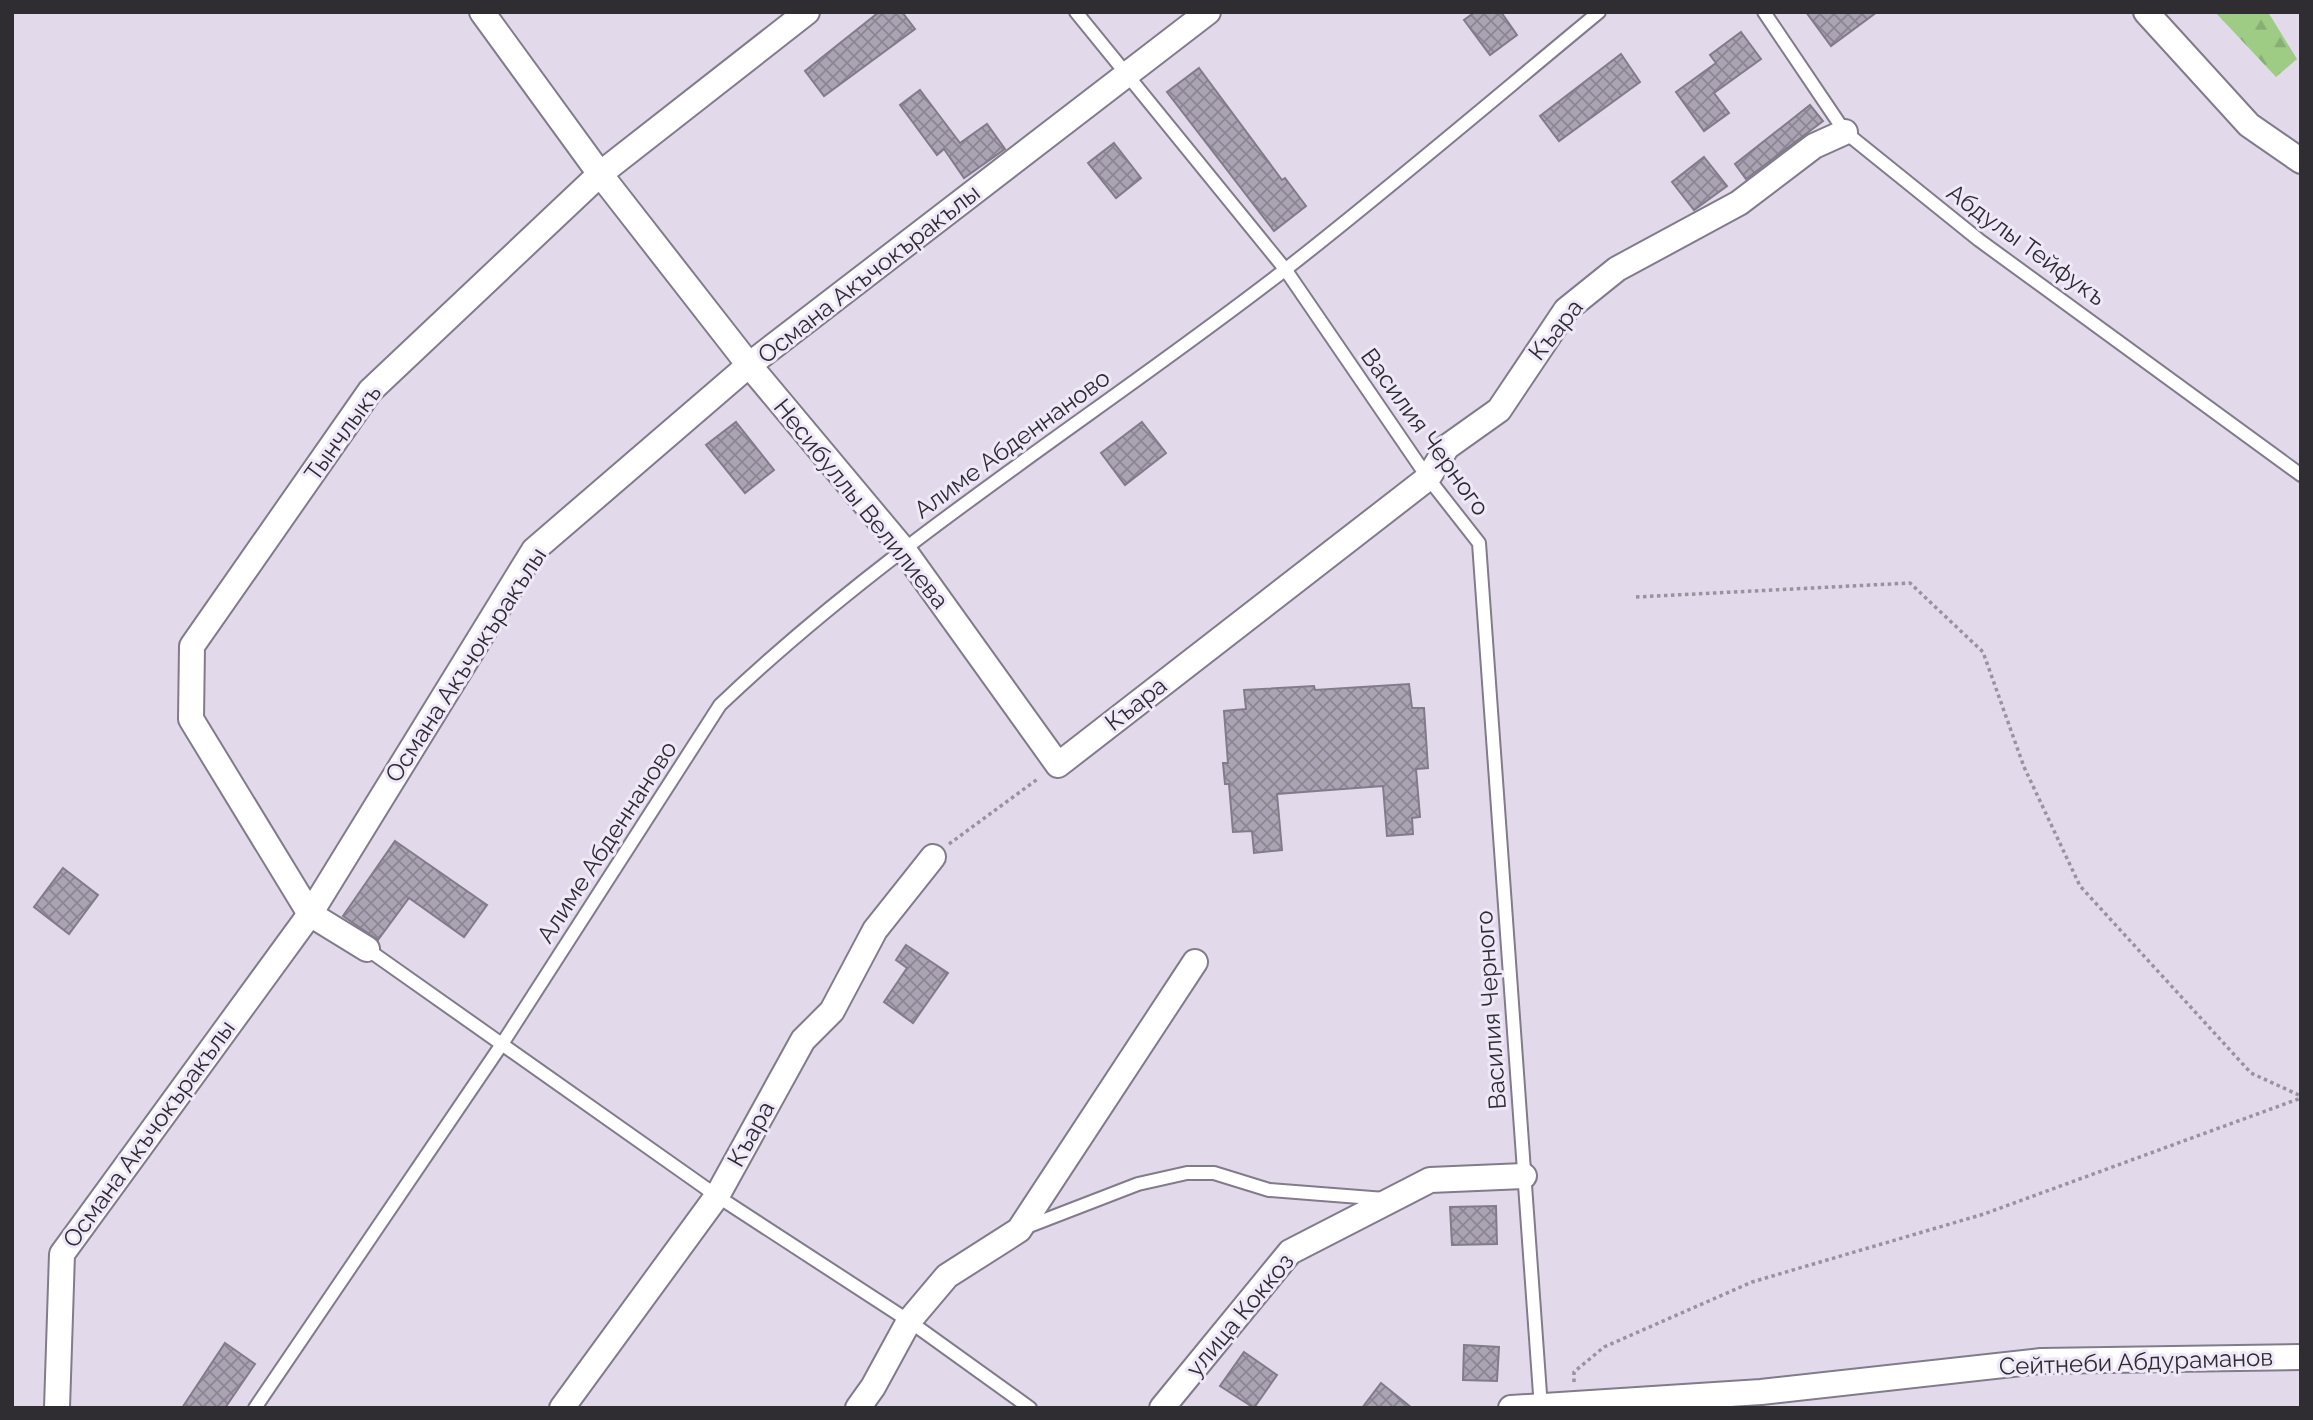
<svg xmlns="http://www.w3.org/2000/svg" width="2313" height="1420" font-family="Raleway,sans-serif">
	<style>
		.forest { fill: url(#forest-firs) }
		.building { fill: url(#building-cross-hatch); stroke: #827b8a; stroke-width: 2 }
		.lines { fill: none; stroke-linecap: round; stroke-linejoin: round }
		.service-casing { stroke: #817b8a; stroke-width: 16 }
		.minor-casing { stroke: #817b8a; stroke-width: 28 }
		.path { stroke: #99939f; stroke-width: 3.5; stroke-dasharray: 3.5 3.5; stroke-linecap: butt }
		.service { stroke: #fff; stroke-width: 12 }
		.minor { stroke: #fff; stroke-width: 24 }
		.labels { text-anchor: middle; stroke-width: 6; stroke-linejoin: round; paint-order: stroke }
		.street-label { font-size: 24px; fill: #2f2c32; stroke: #efe8f8 }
	</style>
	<defs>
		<pattern id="forest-firs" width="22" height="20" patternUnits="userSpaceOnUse" patternTransform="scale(1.75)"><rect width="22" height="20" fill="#9ecc85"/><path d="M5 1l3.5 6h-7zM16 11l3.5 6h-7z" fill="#88af73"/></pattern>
		<pattern id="building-cross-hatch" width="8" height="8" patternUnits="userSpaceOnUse" patternTransform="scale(1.75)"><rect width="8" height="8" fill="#aaa3b3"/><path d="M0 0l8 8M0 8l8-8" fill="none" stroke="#8b8592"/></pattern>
	</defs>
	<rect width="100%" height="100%" fill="#e2daeb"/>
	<polygon class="forest" points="2215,12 2268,12 2297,59 2276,77"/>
	<g class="building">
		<polygon points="879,12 902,12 915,29 824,96 805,71"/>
		<polygon points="1475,12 1501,12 1517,35 1490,55 1464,20"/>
		<polygon points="1806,12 1877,12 1831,46"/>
		<polygon points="1741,32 1761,59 1714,93 1729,113 1704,131 1676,92 1716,63 1710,55"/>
		<polygon points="1621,54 1640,82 1559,141 1540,116"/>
		<polygon points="1199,68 1282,180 1285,178 1306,206 1274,231 1167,92"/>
		<polygon points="920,90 960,143 987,124 1005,149 964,178 944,149 937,155 900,105"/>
		<polygon points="1810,105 1823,121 1746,179 1735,164"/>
		<polygon points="1114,143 1141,178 1116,198 1088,163"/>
		<polygon points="1704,157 1727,186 1694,210 1672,182"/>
		<polygon points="736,422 774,470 745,493 706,445"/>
		<polygon points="1142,422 1166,453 1125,485 1101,453"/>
		<polygon points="1409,684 1412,708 1424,708 1428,768 1416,769 1420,817 1412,818 1413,834 1387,836 1383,786 1277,794 1282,850 1254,853 1252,831 1233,832 1229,784 1225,784 1223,763 1228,763 1224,711 1246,709 1244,690 1314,686 1315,690"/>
		<polygon points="395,841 487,905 464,937 409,898 378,940 343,916"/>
		<polygon points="63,868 98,895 69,934 34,907"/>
		<polygon points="906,945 948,973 913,1023 884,1002 907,968 896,960"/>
		<polygon points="1496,1206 1497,1244 1452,1245 1450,1207"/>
		<polygon points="225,1343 255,1364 225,1408 182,1408"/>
		<polygon points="1464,1345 1499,1347 1497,1381 1463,1380"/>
		<polygon points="1244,1352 1277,1375 1254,1408 1220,1386"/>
		<polygon points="1381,1383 1412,1408 1362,1408"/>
	</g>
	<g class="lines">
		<defs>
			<g id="service">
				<polyline points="1076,12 1285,269 1428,478 1479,543 1541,1408"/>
				<polyline points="1764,12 1845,132 1979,240 2301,475"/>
				<polyline points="367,949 717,1196 909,1321 1030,1408"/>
				<polyline points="1024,1228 1138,1184 1187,1173 1214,1173 1269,1190 1385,1199"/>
				<path d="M255,1408L502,1044L720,705C893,540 1098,415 1286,269C1392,186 1495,98 1599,12"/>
			</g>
			<g id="minor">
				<polyline points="482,12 600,174 749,365 903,549 1058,765 1428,478 1447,447 1499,410 1566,310 1617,269 1739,203 1814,146 1845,132"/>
				<polyline points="2146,12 2249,125 2301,161"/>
				<polyline points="367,949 310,914 191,719 192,646 370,391 600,174 807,12"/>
				<polyline points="57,1408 62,1254 310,914 534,550 749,365 1208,12"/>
				<polyline points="562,1408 717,1196 803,1040 832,1011 875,930 933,857"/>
				<polyline points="858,1408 873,1387 909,1321 947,1276 1019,1230 1195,962"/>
				<polyline points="1162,1408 1290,1252 1430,1180 1524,1176"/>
				<polyline points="1511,1408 1761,1392 2041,1361 2301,1357"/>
			</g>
		</defs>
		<use href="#service" class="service-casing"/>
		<use href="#minor" class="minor-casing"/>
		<g class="path">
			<polyline points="1636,597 1910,583 1983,652 2024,767 2080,886 2251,1073 2301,1096"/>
			<polyline points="949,844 1039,778"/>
			<polyline points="1574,1382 1574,1372 1604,1347 1752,1282 1984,1214 2301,1098"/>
		</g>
		<use href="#service" class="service"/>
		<use href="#minor" class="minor"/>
	</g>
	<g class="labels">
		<g class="street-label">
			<text transform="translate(2026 245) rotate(36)" y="8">Абдулы Тейфукъ</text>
			<text transform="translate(869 274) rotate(-38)" y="8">Османа Акъчокъракълы</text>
			<text transform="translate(1556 330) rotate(-51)" y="8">Къара</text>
			<text transform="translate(1425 432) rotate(54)" y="8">Василия Черного</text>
			<text transform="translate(343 433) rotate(-54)" y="8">Тынчлыкъ</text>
			<text transform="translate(1012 444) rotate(-36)" y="8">Алиме Абденнаново</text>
			<text transform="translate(861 504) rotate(51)" y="8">Несибуллы Велилиева</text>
			<text transform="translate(466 665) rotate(-57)" y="8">Османа Акъчокъракълы</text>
			<text transform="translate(1136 704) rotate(-38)" y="8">Къара</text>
			<text transform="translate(607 842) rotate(-57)" y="8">Алиме Абденнаново</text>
			<text transform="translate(1491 1010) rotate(-94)" y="8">Василия Черного</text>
			<text transform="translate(149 1134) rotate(-54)" y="8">Османа Акъчокъракълы</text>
			<text transform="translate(751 1134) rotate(-61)" y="8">Къара</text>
			<text transform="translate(1240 1315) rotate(-50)" y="8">улица Коккоз</text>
			<text transform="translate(2136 1362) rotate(-2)" y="8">Сейтнеби Абдураманов</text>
		</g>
	</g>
	<rect width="2313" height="1420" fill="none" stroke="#2f2c32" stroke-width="28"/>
</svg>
